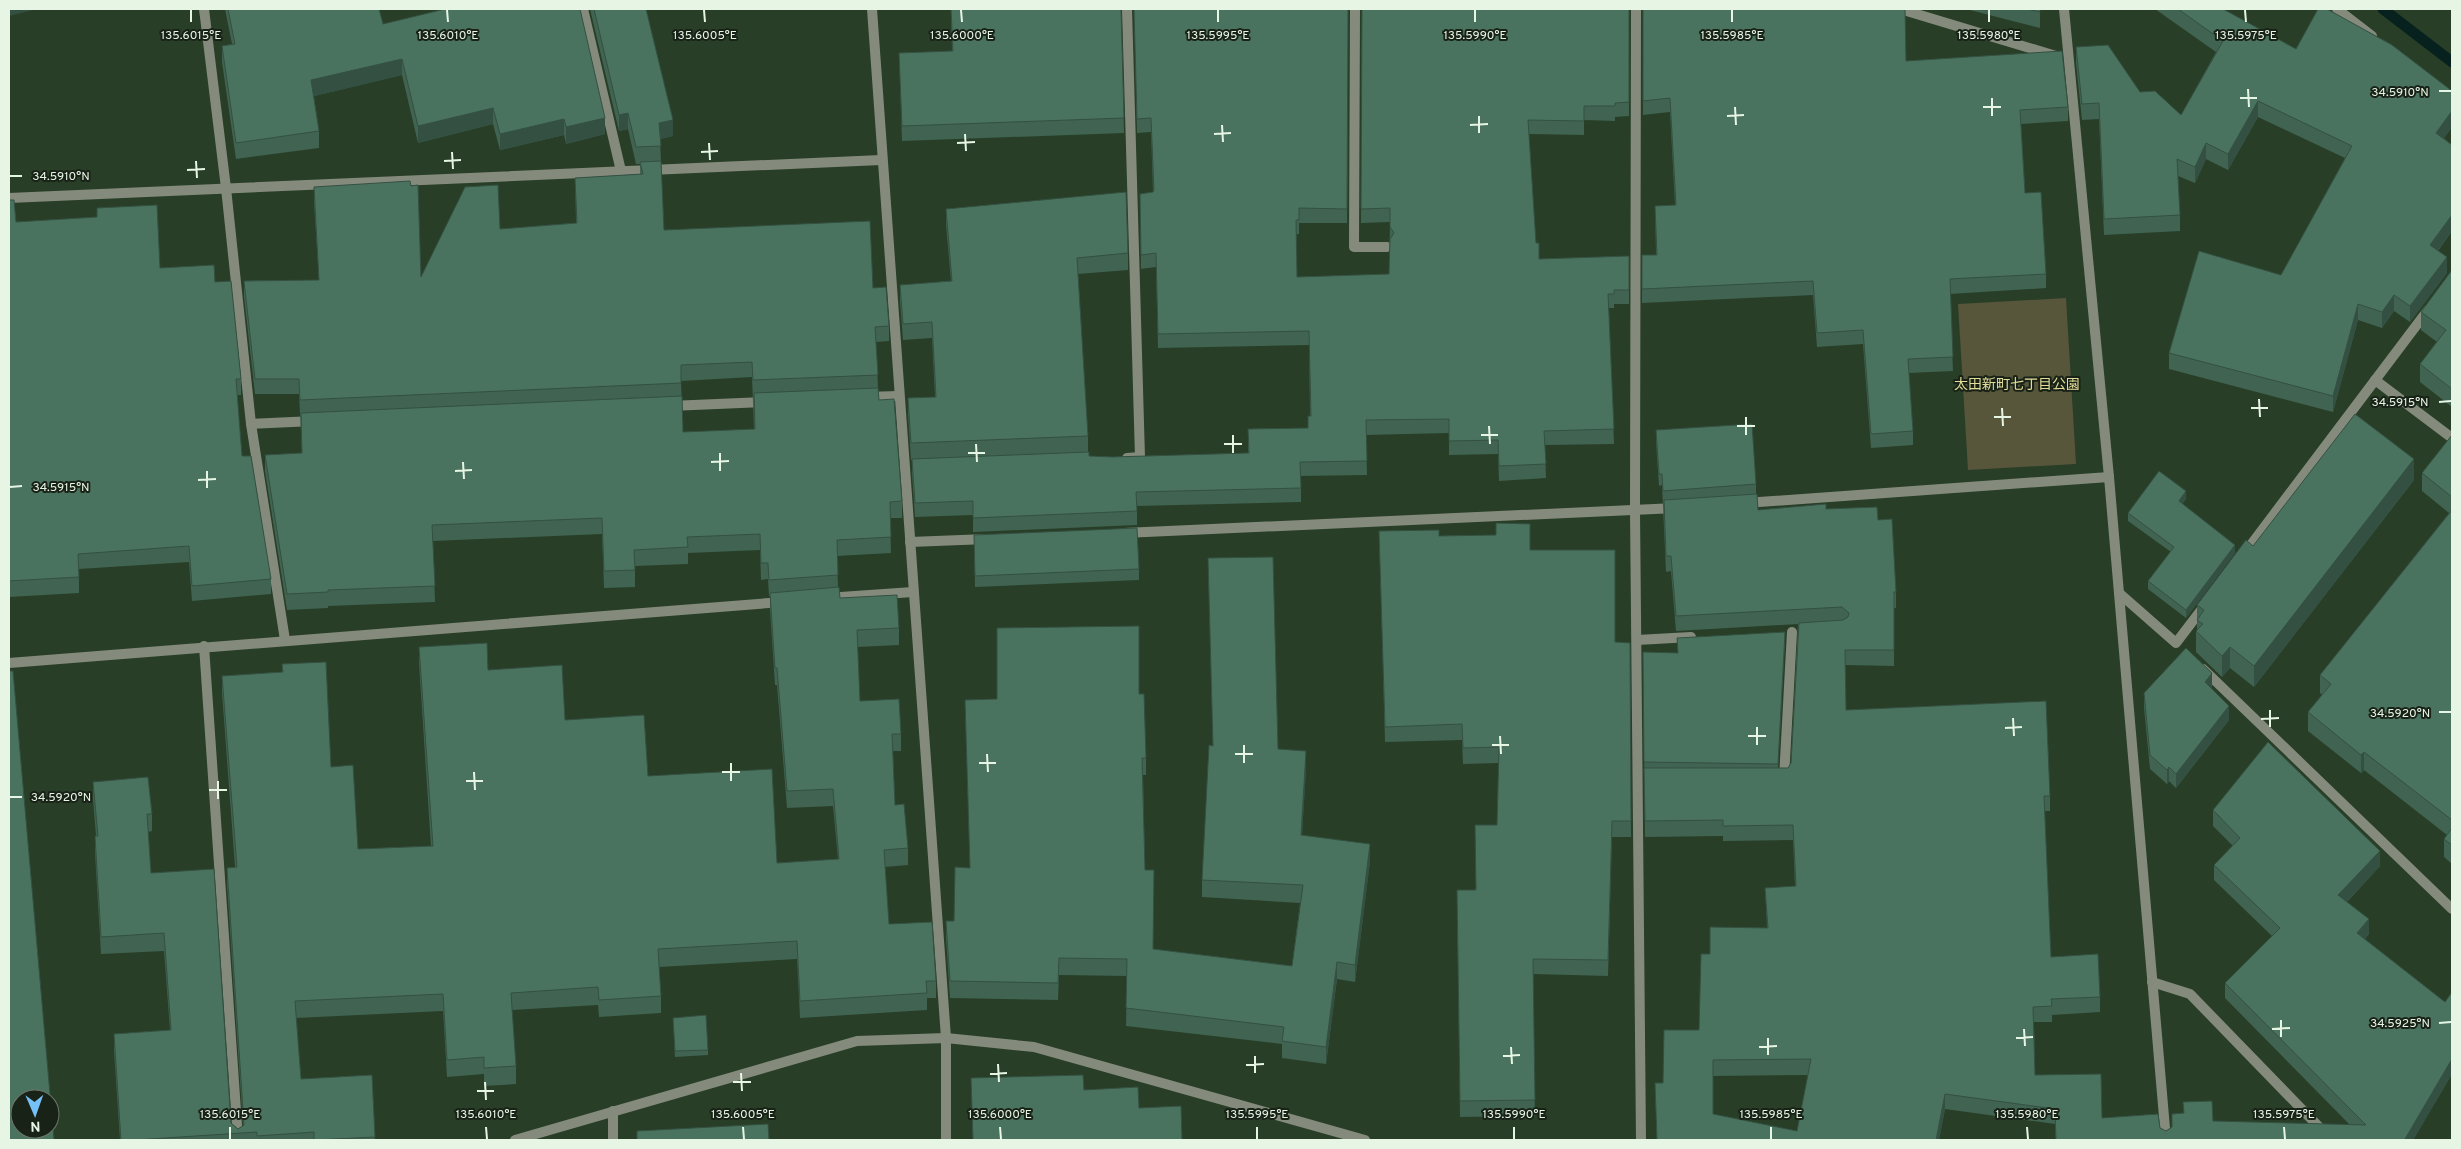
<svg xmlns="http://www.w3.org/2000/svg" width="2461" height="1149" font-family="Overpass,'Noto Sans JP',sans-serif">
	<style>
		.green { fill: #57553a }
		.lines { fill: none; stroke-linecap: round; stroke-linejoin: round }
		.stream { stroke: #07221e; stroke-width: 11 }
		.service { stroke: #858b7c; stroke-width: 10 }
		.minor { stroke: #858b7c; stroke-width: 10 }
		.tertiary { stroke: #858b7c; stroke-width: 10 }
		.wall { fill: #406352; fill-rule: evenodd }
		.shaded-wall { fill: #345042 }
		.building { fill: #4a735f; stroke: #345042; fill-rule: evenodd }
		.ticks { fill: none; stroke: #e7f5e5; stroke-width: 2 }
		.labels { text-anchor: middle; stroke-width: 4; stroke-linejoin: round; paint-order: stroke }
		.park-label { font-size: 14px; fill: #e4dd9a; stroke: #182217 }
		.ticks-label { font-size: 12px; text-anchor: middle; fill: #e7f5e5; stroke: #182217; stroke-width: 4; stroke-linejoin: round; paint-order: stroke }
	</style>
	<rect width="100%" height="100%" fill="#283e26"/>
	<polygon class="green" points="2066,298 2076,464 1968,470 1958,304"/>
	<g class="lines">
		<polyline class="stream" points="2383,9 2452,62"/>
		<g class="service">
			<polyline points="2375,380 2452,438"/>
			<polyline points="1637,640 1691,637"/>
			<polyline points="1781,778 1784,778 1792,632"/>
		</g>
		<g class="minor">
			<polyline points="204,9 226,188 251,424 285,640"/>
			<polyline points="583,9 621,171"/>
			<polyline points="872,9 946,1038 946,1140"/>
			<polyline points="1355,9 1354,247 1387,247"/>
			<polyline points="1636,9 1635,511 1641,1140"/>
			<polyline points="1900,9 2056,56"/>
			<polyline points="2064,9 2109,477 2166,1140"/>
			<polyline points="2337,9 2372,36"/>
			<polyline points="9,198 881,160"/>
			<polyline points="865,397 899,396"/>
			<polyline points="670,406 766,402"/>
			<polyline points="251,424 314,421"/>
			<polyline points="1127,458 1140,457 1127,9"/>
			<polyline points="1745,503 2109,477"/>
			<polyline points="1124,533 1676,508"/>
			<polyline points="910,542 987,539"/>
			<polyline points="2244,554 2428,310"/>
			<polyline points="2119,593 2176,643 2205,605"/>
			<polyline points="826,598 913,592"/>
			<polyline points="204,646 238,1140"/>
			<polyline points="9,663 782,602"/>
			<polyline points="2203,669 2452,909"/>
			<polyline points="2152,982 2190,994 2321,1129"/>
			<polyline points="613,1111 613,1140"/>
		</g>
		<polyline class="tertiary" points="515,1140 857,1041 946,1038 1034,1047 1365,1140"/>
	</g>
	<g class="wall">
		<polygon points="225,9 379,9 383,24 605,134 566,144 564,135 500,150 493,124 418,143 402,75 314,96 319,131 319,148 236,159 222,62 222,46 232,44"/>
		<path d="M590,9H646L673,136L660,139L661,161L664,230L873,288L889,326V341L876,342L878,388L879,400L902,501V518H890L891,553L837,556L838,587L840,598L899,628V645L857,647L860,701L901,734V751H893L895,805L908,848V865L885,867L889,924L936,981V998H927V1010L800,1018L797,959L659,967L661,996V1013L599,1017L598,1005L512,1010L516,1066V1084L484,1086V1074L447,1077L443,1011L296,1018L301,1079L372,1075L375,1140H120L114,1051V1034L170,1030L164,951L101,954L95,853V836H96L93,799V782L152,814V831L148,832L151,873L231,1123L238,1129L243,1126L227,885V868L235,867L222,693V676L282,672V664L331,767L358,849L431,846L419,664V647L488,670L777,863L838,859L833,806L787,808L777,685H775L770,610V596H769L768,579L761,580L760,550L688,553V564L635,566V587L604,588L602,534L433,541L435,602L328,606V608L287,610L265,471V455L302,453L299,394H255L244,297V281L319,280L314,203V187L421,277L500,229L576,223L575,178L640,174V164H636L628,129L619,131ZM752,377L754,429L683,432L681,381Z"/>
		<polygon points="951,9 1121,9 1124,133 902,141 899,53 952,51"/>
		<polygon points="1134,9 1348,9 1347,223 1299,223 1299,234 1296,234 1297,277 1389,274 1390,222 1361,223 1362,9 1629,9 1629,116 1615,117 1615,121 1584,120 1584,135 1529,134 1536,243 1539,259 1629,256 1629,304 1614,304 1614,308 1609,308 1614,444 1545,445 1546,478 1499,481 1498,454 1449,455 1449,433 1366,435 1367,475 1301,476 1301,502 1137,506 1137,525 973,532 973,515 915,517 912,474 912,460 911,460 908,415 908,398 935,397 932,338 903,340 900,301 900,285 951,281 946,225 946,209 1128,253 1128,270 1078,274 1088,436 1088,452 1089,456 1112,457 1248,453 1248,429 1308,428 1310,416 1309,345 1158,348 1156,267 1141,269 1140,194 1153,192 1151,132 1137,133"/>
		<polygon points="1643,9 1906,61 2068,107 2068,121 2021,124 2025,193 2046,274 2046,288 1950,294 1953,371 1909,373 1913,431 1913,445 1871,448 1863,344 1817,347 1813,295 1642,303 1642,255 1656,255 1655,206 1675,205 1670,112 1643,115"/>
		<polygon points="1966,9 2040,9 2040,28"/>
		<polygon points="2155,9 2225,9 2225,10 2296,49 2452,91 2452,127 2444,138 2452,145 2452,231 2438,251 2447,273 2410,322 2394,311 2382,328 2358,320 2333,412 2169,369 2169,353 2281,275 2345,158 2258,117 2228,170 2206,159 2195,183 2178,176 2180,215 2180,231 2104,235 2099,119 2082,120 2076,63 2076,47 2140,92 2181,115 2216,52"/>
		<polygon points="9,200 16,222 97,217 97,208 160,268 215,282 241,379 241,395 237,395 242,456 271,579 271,594 192,601 189,562 79,569 79,593 9,597"/>
		<polygon points="2452,270 2452,407 2420,382 2420,364 2437,342 2421,330 2421,312"/>
		<path d="M1656,430L1756,484V494L1758,510L1826,509L1878,520L1896,592V608H1894V666L1845,665L1846,710L2050,796V811H2044L2051,957L2100,997V1012L2052,1015V1022H2034L2035,1075L2102,1118L2160,1128L2166,1131L2172,1127V1114L2213,1121L2350,1125L2225,998V983L2272,936L2214,880V865L2233,846L2213,826V810L2380,866L2347,902L2369,934L2365,939L2452,1074L2413,1140H2056L2055,1124L1945,1109L1939,1140H1657L1655,1083H1663L1699,1030L1710,954L1767,928L1765,888L1795,886L1793,840L1723,841V836L1645,837L1643,652L1678,653L1677,638L1785,639L1778,768H1788L1791,763L1798,624L1676,631L1671,571L1666,572L1662,485L1659,486L1656,442ZM1808,1075L1797,1131L1713,1114V1076Z"/>
		<polygon points="2452,435 2452,864 2444,857 2444,839 2447,835 2364,770 2361,773 2308,731 2308,712 2322,695 2320,693 2320,675 2449,513 2422,491 2422,473"/>
		<polygon points="2414,480 2254,687 2230,668 2222,677 2196,652 2196,631 2197,630 2197,605 2253,546"/>
		<polygon points="2186,499 2182,504 2235,553 2186,618 2148,589 2148,581 2171,552 2128,521 2128,513"/>
		<polygon points="1379,531 1439,536 1496,535 1530,550 1615,642 1630,643 1631,837 1612,837 1608,976 1533,974 1535,1116 1460,1117 1457,890 1475,890 1497,825 1499,763 1463,764 1462,740 1385,742"/>
		<polygon points="974,535 1139,569 1139,580 975,587"/>
		<polygon points="1208,558 1278,749 1306,768 1302,835 1370,861 1355,982 1337,979 1326,1064 1282,1058 1282,1044 1126,1026 1127,976 1059,975 1058,1000 950,998 946,938 946,921 954,921 970,868 965,700 1139,694 1146,758 1146,775 1143,775 1145,870 1153,949 1292,966 1300,903 1202,897 1202,880 1213,746"/>
		<polygon points="2212,688 2212,689 2229,720 2176,788 2169,781 2167,784 2150,769 2144,708 2144,693"/>
		<polygon points="673,1018 708,1050 708,1055 675,1057"/>
	</g>
	<g class="shaded-wall">
		<polygon points="9,9 37,9 9,16"/>
		<polygon points="402,59 402,75 311,97 311,80"/>
		<polygon points="2258,101 2258,117 2228,170 2228,154"/>
		<polygon points="493,108 493,124 418,143 418,126"/>
		<polygon points="2452,111 2452,127 2436,149 2436,133"/>
		<polygon points="628,113 628,129 619,131 619,115"/>
		<polygon points="605,118 605,134 566,144 566,127"/>
		<polygon points="564,119 564,135 500,150 500,134"/>
		<polygon points="673,120 673,136 659,139 659,123"/>
		<polygon points="2206,143 2206,159 2195,183 2195,167"/>
		<polygon points="2452,215 2452,231 2430,261 2430,245"/>
		<polygon points="2447,257 2447,273 2410,322 2410,306"/>
		<polygon points="2394,295 2394,311 2382,328 2382,312"/>
		<polygon points="2358,304 2358,320 2333,412 2333,396"/>
		<polygon points="2414,459 2414,480 2254,687 2254,666"/>
		<polygon points="2186,491 2186,499 2179,509 2179,501"/>
		<polygon points="2235,545 2235,553 2186,618 2186,610"/>
		<polygon points="2230,647 2230,668 2222,677 2222,656"/>
		<polygon points="2212,673 2212,688 2205,697 2205,682"/>
		<polygon points="2229,706 2229,720 2176,788 2176,774"/>
		<polygon points="1306,751 1306,768 1301,852 1301,835"/>
		<polygon points="2364,752 2364,770 2361,773 2361,755"/>
		<polygon points="2169,767 2169,781 2167,784 2167,770"/>
		<polygon points="1370,844 1370,861 1355,982 1355,965"/>
		<polygon points="2380,851 2380,866 2338,911 2338,895"/>
		<polygon points="2369,919 2369,934 2357,948 2357,933"/>
		<polygon points="1337,962 1337,979 1326,1064 1326,1047"/>
		<polygon points="2452,1059 2452,1074 2413,1140 2405,1140 2405,1139"/>
		<polygon points="1945,1094 1945,1109 1939,1140 1936,1140"/>
	</g>
	<g class="building">
		<polygon points="228,9 379,9 383,24 445,9 580,9 605,118 566,127 564,119 500,134 493,108 418,126 402,59 311,80 319,131 236,143 222,46 235,44"/>
		<polygon points="594,9 646,9 673,120 659,123 661,146 636,147 628,113 619,115"/>
		<polygon points="951,9 1121,9 1124,118 902,126 899,53 953,51"/>
		<polygon points="1134,9 1348,9 1347,209 1299,208 1299,220 1296,220 1297,277 1389,274 1390,239 1394,233 1390,227 1390,208 1361,209 1362,9 1629,9 1629,102 1615,103 1615,106 1584,106 1584,121 1528,120 1536,243 1539,243 1539,259 1629,256 1629,290 1614,290 1614,294 1608,294 1614,429 1544,431 1546,464 1499,466 1498,440 1449,441 1449,419 1366,420 1367,461 1300,462 1301,488 1136,492 1137,511 973,518 973,501 915,503 912,459 1089,452 1089,456 1112,457 1249,453 1248,429 1308,428 1308,416 1311,416 1309,331 1158,334 1156,253 1141,255 1140,194 1153,192 1154,190 1151,118 1137,119"/>
		<polygon points="1643,9 1905,9 1906,61 2062,51 2068,107 2020,110 2025,193 2041,192 2046,274 1950,279 1953,357 1908,359 1913,431 1871,434 1863,330 1817,333 1813,281 1642,289 1642,255 1657,255 1655,206 1676,205 1670,98 1643,101"/>
		<polygon points="2027,9 2040,9 2040,12"/>
		<polygon points="2178,9 2223,9 2296,49 2318,9 2327,9 2392,45 2452,91 2452,111 2436,133 2452,145 2452,215 2430,245 2447,257 2410,306 2394,295 2382,312 2358,304 2333,396 2169,353 2199,251 2281,275 2352,146 2258,101 2228,154 2206,143 2195,167 2177,159 2180,215 2104,219 2099,103 2082,104 2076,47 2108,45 2140,92 2155,91 2181,115 2223,41"/>
		<polygon points="661,161 664,230 870,221 873,288 886,287 889,326 875,327 878,375 753,380 752,362 681,365 681,383 300,400 299,379 255,379 244,281 319,280 314,187 410,181 411,186 418,185 421,277 465,187 498,185 500,229 577,223 575,178 643,174 640,162"/>
		<polygon points="1126,192 1128,253 1077,258 1088,436 911,443 908,398 936,397 932,322 903,324 900,285 952,281 946,209"/>
		<polygon points="9,200 14,200 16,222 97,217 97,208 157,205 160,268 214,265 215,282 231,281 241,379 236,379 242,456 251,456 271,579 192,586 189,546 78,554 79,577 9,581"/>
		<polygon points="2452,270 2452,389 2420,364 2446,330 2421,312"/>
		<polygon points="878,388 879,400 894,399 902,501 890,502 891,537 837,540 838,575 769,580 768,563 761,563 760,534 687,537 688,547 634,550 635,570 604,571 602,518 432,525 435,586 328,590 328,592 287,594 265,455 302,453 301,413 682,396 683,432 755,429 754,393"/>
		<polygon points="2355,414 2414,459 2254,666 2230,647 2222,656 2196,631 2203,624 2197,620 2204,610 2197,605 2246,540 2253,546"/>
		<polygon points="1752,424 1756,484 1663,491 1662,474 1659,474 1656,430"/>
		<polygon points="2452,435 2452,497 2422,473"/>
		<polygon points="2159,471 2186,491 2179,501 2235,545 2186,610 2148,581 2174,547 2128,513"/>
		<path d="M1757,494L1758,510L1826,504V509L1877,507L1878,520L1892,519L1896,592H1894V650H1845L1846,710L2046,701L2050,796H2044L2051,957L2098,954L2100,997L2051,999L2052,1006L2033,1007L2035,1075L2101,1074L2102,1118L2158,1114L2160,1128L2166,1131L2172,1127V1114L2184,1113L2183,1102L2212,1101L2213,1121L2366,1125L2225,983L2280,928L2214,865L2240,838L2213,810L2268,742L2380,851L2338,895L2369,919L2357,933L2445,1002L2452,992V1059L2405,1139L2407,1140H2056L2055,1109L1945,1094L1936,1140H1657L1655,1083H1663L1664,1030H1699L1701,954H1710V927L1768,928L1765,888L1796,886L1793,825L1723,826V820L1645,821L1644,768H1788L1791,763L1799,623L1843,620L1848,617L1849,613L1842,607L1676,616L1671,556H1666L1664,500ZM1811,1059L1797,1131L1713,1114V1060Z"/>
		<polygon points="2452,510 2452,820 2364,752 2361,755 2308,712 2331,684 2320,675"/>
		<polygon points="1496,523 1530,524 1530,550 1615,550 1615,642 1630,643 1631,821 1612,821 1608,960 1533,959 1535,1100 1460,1101 1457,890 1476,890 1475,825 1497,825 1499,747 1463,748 1462,724 1385,727 1379,531 1439,530 1439,536 1496,535"/>
		<polygon points="1137,528 1139,569 975,576 974,535"/>
		<polygon points="1273,557 1278,749 1306,751 1301,835 1370,844 1355,965 1337,962 1326,1047 1282,1041 1284,1027 1126,1008 1127,959 1059,958 1058,983 950,981 946,921 954,921 955,867 970,868 965,700 997,699 997,628 1139,626 1139,694 1144,694 1146,758 1142,758 1145,870 1154,870 1153,949 1292,966 1303,885 1202,880 1209,745 1213,746 1208,558"/>
		<polygon points="839,587 840,598 897,595 899,628 857,630 860,701 899,699 901,734 892,734 895,805 904,804 908,848 884,850 889,924 932,922 936,981 926,981 927,993 800,1001 797,941 658,949 661,996 599,1000 598,987 511,993 516,1066 484,1068 484,1057 447,1060 443,994 295,1001 301,1079 372,1075 375,1137 314,1140 314,1132 257,1136 257,1132 134,1140 121,1140 114,1034 171,1030 164,933 101,937 95,836 98,836 93,782 148,777 152,814 147,814 151,873 214,869 231,1123 238,1129 244,1125 227,868 237,867 222,676 283,672 282,664 326,662 331,767 353,765 358,849 433,846 419,647 487,643 488,670 562,665 565,720 644,715 648,776 772,769 777,863 839,859 833,789 787,791 777,668 775,668 770,593"/>
		<polygon points="1785,632 1778,764 1644,762 1643,652 1678,653 1677,638"/>
		<polygon points="2186,648 2212,673 2205,682 2229,706 2176,774 2169,767 2167,770 2150,755 2144,693"/>
		<path d="M9,671H13L54,1140H9ZM20,1099H50V1129H20Z"/>
		<polygon points="2452,828 2452,845 2444,839"/>
		<polygon points="706,1015 708,1050 675,1051 673,1018"/>
		<polygon points="1083,1075 1084,1090 1138,1087 1139,1108 1181,1106 1182,1140 973,1140 971,1078"/>
		<polygon points="768,1124 769,1140 637,1140 637,1131"/>
	</g>
	<path class="ticks" d="M191,10V22M447,10L448,22M704,10L705,22M961,10L962,22M1218,10V22M1475,10V22M1732,10V22M1989,10V22M2245,10L2246,22M2248,89L2249,107M2439,91H2451M1992,98V116M2240,98H2257M1735,107L1736,125M1983,107H2001M1479,116V133M1727,116L1744,115M1222,125L1223,142M1470,125L1488,124M965,134L966,151M1214,134L1231,133M709,143L710,160M957,143L975,142M452,152L453,169M701,152L718,151M196,161L197,178M444,161L461,160M187,170L205,169M10,176H22M2259,399L2260,417M2439,402L2451,401M2002,408L2003,426M2251,408H2268M1746,417V435M1994,417H2011M1489,426L1490,444M1737,426H1755M1233,435V453M1481,435H1498M976,444L977,462M1224,444H1242M720,453V471M968,453H985M463,462L464,479M711,462L729,461M207,471V488M455,471L472,470M198,480L216,479M10,487L22,486M2270,710V727M2439,712H2451M2013,718L2014,736M2261,719L2279,718M1757,727V745M2005,728L2022,727M1500,736L1501,754M1748,736H1766M1244,745V763M1492,745H1509M987,754L988,772M1235,754H1253M731,763V781M979,763H996M474,772L475,790M722,772H740M218,781V799M466,781H483M209,790H227M10,797H22M2281,1020V1037M2439,1023L2451,1022M2024,1029L2025,1046M2272,1029L2290,1028M1768,1038V1055M2016,1038L2033,1037M1511,1047L1512,1064M1759,1047L1777,1046M1255,1056V1073M1503,1056L1520,1055M998,1064L999,1082M1246,1065L1264,1064M741,1073L742,1091M990,1074L1007,1073M485,1082L486,1100M733,1082H751M477,1091H494M230,1127V1139M486,1127L487,1139M743,1127L744,1139M1000,1127L1001,1139M1257,1127V1139M1514,1127V1139M1771,1127V1139M2027,1127L2028,1139M2284,1127L2285,1139"/>
	<g class="labels">
		<g class="park-label">
			<text x="2017" y="389">太田新町七丁目公園</text>
		</g>
	</g>
	<g class="ticks-label">
		<text x="191" y="39">135.6015°E</text>
		<text x="448" y="39">135.6010°E</text>
		<text x="705" y="39">135.6005°E</text>
		<text x="962" y="39">135.6000°E</text>
		<text x="1218" y="39">135.5995°E</text>
		<text x="1475" y="39">135.5990°E</text>
		<text x="1732" y="39">135.5985°E</text>
		<text x="1989" y="39">135.5980°E</text>
		<text x="2246" y="39">135.5975°E</text>
		<text x="2400" y="96">34.5910°N</text>
		<text x="61" y="180">34.5910°N</text>
		<text x="2400" y="406">34.5915°N</text>
		<text x="61" y="491">34.5915°N</text>
		<text x="2400" y="717">34.5920°N</text>
		<text x="61" y="801">34.5920°N</text>
		<text x="2400" y="1027">34.5925°N</text>
		<text x="230" y="1118">135.6015°E</text>
		<text x="486" y="1118">135.6010°E</text>
		<text x="743" y="1118">135.6005°E</text>
		<text x="1000" y="1118">135.6000°E</text>
		<text x="1257" y="1118">135.5995°E</text>
		<text x="1514" y="1118">135.5990°E</text>
		<text x="1771" y="1118">135.5985°E</text>
		<text x="2027" y="1118">135.5980°E</text>
		<text x="2284" y="1118">135.5975°E</text>
	</g>
	<rect width="2461" height="1149" fill="none" stroke="#e7f5e5" stroke-width="20"/>
	<g transform="translate(35 1114) rotate(178)"><circle r="24" fill="#182217" stroke="#6b7669"/>
	<path d="M0-4L9 19L0 12L-9 19Z" fill="#75c0f6"/>
	<text y="-8" font-size="14" font-weight="bold" text-anchor="middle" fill="#e7f5e5">N</text>
	</g>
</svg>
